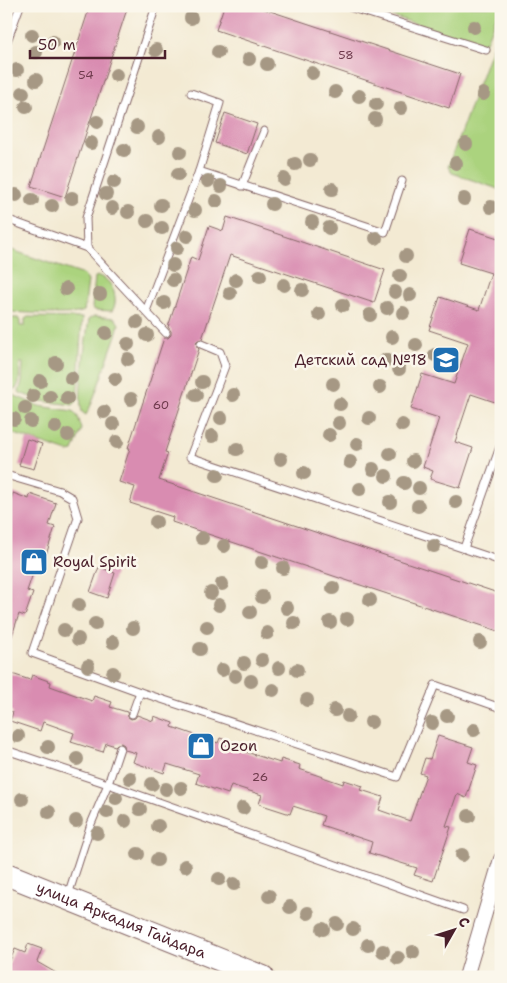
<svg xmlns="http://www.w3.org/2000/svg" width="507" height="983" font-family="'Shantell Sans',sans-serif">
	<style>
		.green { fill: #abd37e; stroke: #7a7954 }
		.building { fill: #d98cb1 }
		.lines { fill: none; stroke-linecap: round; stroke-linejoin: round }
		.service-casing { stroke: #856666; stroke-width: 9 }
		.minor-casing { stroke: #856666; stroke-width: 16 }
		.primary-casing { stroke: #856666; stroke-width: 24 }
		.service { stroke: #fff; stroke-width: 7 }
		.minor { stroke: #fff; stroke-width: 14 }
		.primary { stroke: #fff; stroke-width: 22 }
		.tree { fill: #a69884 }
		.labels { text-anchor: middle; stroke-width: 5; stroke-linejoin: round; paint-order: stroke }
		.number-label { font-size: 12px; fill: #6e3a4c }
		.poi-label { font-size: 15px; fill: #4a1f2b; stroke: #fbf7ec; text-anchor: start }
		.street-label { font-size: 15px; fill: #4a1f2b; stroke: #fbf7ec }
	</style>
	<rect width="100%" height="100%" fill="#fbf7ec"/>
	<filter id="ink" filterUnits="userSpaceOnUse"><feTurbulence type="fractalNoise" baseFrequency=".02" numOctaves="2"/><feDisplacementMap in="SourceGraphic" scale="10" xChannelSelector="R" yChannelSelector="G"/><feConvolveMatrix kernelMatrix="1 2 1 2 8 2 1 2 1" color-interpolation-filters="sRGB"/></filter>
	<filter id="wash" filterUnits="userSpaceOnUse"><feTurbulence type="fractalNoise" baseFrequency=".0096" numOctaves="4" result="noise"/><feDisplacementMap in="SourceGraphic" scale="20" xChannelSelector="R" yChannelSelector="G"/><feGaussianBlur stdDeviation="1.12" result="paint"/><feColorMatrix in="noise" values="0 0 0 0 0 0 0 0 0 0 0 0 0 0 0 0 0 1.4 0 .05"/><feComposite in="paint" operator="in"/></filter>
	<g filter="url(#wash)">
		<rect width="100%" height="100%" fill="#f3ead3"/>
		<g class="green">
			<polygon points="363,6 500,6 484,47"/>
			<polygon points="501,23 501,190 452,173 448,167"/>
			<path d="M6,248L84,275L88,281L84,311C73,317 22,312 6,312Z"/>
			<path d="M98,276C112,278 120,300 112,311L95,310L92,308L95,277Z"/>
			<path d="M94,316L115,318L119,324L116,335L92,403L86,415L82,412C77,395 86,339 89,319Z"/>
			<polygon points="28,317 82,318 77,401 73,405 41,401 20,393 19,391 22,382 23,363 20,363 19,383 16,389 12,390 6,387 6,318 18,318 20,321 20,326 25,326 25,319"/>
			<polygon points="6,392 39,406 73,411 78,417 82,429 73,451 68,452 6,431"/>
		</g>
		<g id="blocks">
			<g class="building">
				<polygon points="90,6 128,6 65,197 31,186"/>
				<polygon points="224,6 255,6 460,74 449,108 216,30"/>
				<polygon points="225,113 257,124 247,154 215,143"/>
				<polygon points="227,217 385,270 374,303 230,255 202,339 198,340 196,342 197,347 199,349 165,452 168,453 159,480 501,594 501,632 172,522 173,517 130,503 135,487 119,482 130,448 128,448 164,338 168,338 171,335 171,331 168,327 191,257 198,260 209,226 223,231"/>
				<polygon points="470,229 501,239 501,404 471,394 455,442 473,448 460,488 430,479 433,471 423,467 439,418 411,409 422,374 454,384 468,343 429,330 440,297 479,310 491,273 459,263"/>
				<polygon points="27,439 42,444 34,469 19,465"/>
				<polygon points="13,493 29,499 30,494 56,503 49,525 55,527 46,555 40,553 27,591 33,593 25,616 19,614 9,645 6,645 6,514"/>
				<polygon points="99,567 115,573 107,598 90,592"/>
				<polygon points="6,672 30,680 32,675 51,682 50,686 92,701 94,696 112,702 110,707 127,712 128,717 131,719 135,718 137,715 153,721 154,716 173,723 172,727 218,743 220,738 238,744 237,749 280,763 281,759 300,765 299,769 343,784 344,780 363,786 361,790 383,797 379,810 410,821 426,775 420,773 425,758 430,759 438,736 473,747 468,762 477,765 466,798 457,794 446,826 451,827 433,881 414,875 417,868 369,853 372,842 321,825 324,816 293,806 290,814 259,804 262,795 231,785 228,794 196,783 199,774 167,764 164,773 133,762 136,753 125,750 124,745 121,743 117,744 115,746 106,743 103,752 71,742 74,733 43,722 40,731 10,721 13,712 6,710"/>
				<polygon points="28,944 42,949 37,962 63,977 6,977 6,970 15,949 25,953"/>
			</g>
		</g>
	</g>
	<g filter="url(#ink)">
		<use href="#blocks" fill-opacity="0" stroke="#856666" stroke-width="1"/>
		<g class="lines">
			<defs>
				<g id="service">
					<polyline points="156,6 86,218 87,248 166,333"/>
					<polyline points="346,6 486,50"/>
					<polyline points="6,44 20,6"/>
					<polyline points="191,93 220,103 199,171"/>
					<polyline points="242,186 264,131"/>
					<polyline points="6,219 87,248"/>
					<polyline points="146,311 199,171 385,232 402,181"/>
					<polyline points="201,344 220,352 225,366 190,457 501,561"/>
					<polyline points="6,475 60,491 72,498 78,518 32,653 140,692"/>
					<polyline points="464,548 501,444"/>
					<polyline points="132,714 140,692 397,777 435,685 501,708"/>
					<polyline points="6,750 108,784 463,910"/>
					<polyline points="68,895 91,824 108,784 120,748"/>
				</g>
				<polyline id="minor" points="466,977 501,859"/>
				<g id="primary">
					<path id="s1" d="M6,874L263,977"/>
				</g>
			</defs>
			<use href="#service" class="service-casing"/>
			<use href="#minor" class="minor-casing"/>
			<use href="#primary" class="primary-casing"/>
			<use href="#service" class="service"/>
			<use href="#minor" class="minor"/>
			<use href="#primary" class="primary"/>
		</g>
		<g class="tree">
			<circle cx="191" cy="18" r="7"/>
			<circle cx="474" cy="27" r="7"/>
			<circle cx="32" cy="35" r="7"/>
			<circle cx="53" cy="42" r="7"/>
			<circle cx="156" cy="50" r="7"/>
			<circle cx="36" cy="52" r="7"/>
			<circle cx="218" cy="52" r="7"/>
			<circle cx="249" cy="59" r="7"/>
			<circle cx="267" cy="64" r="7"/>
			<circle cx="17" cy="70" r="7"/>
			<circle cx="312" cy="73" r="7"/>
			<circle cx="116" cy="75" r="7"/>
			<circle cx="36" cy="80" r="7"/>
			<circle cx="335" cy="92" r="7"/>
			<circle cx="23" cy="93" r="7"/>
			<circle cx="483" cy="94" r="7"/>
			<circle cx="359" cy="96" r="7"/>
			<circle cx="376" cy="104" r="7"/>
			<circle cx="26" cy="107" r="7"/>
			<circle cx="401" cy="108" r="7"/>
			<circle cx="375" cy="119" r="7"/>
			<circle cx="97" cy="122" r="7"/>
			<circle cx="137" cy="127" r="7"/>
			<circle cx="159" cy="137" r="7"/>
			<circle cx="91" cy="143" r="7"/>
			<circle cx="466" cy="144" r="7"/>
			<circle cx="124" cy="150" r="7"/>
			<circle cx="180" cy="152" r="7"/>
			<circle cx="310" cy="160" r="7"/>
			<circle cx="456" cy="163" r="7"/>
			<circle cx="295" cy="164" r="7"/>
			<circle cx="178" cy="174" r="7"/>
			<circle cx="284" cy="179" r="7"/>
			<circle cx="208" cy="181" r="7"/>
			<circle cx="114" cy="182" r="7"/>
			<circle cx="221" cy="186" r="7"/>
			<circle cx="332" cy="189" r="7"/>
			<circle cx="106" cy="194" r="7"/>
			<circle cx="16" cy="195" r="7"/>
			<circle cx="72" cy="198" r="7"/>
			<circle cx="464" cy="199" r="7"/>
			<circle cx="32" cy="200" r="7"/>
			<circle cx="216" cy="201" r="7"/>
			<circle cx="272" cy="204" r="7"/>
			<circle cx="161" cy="205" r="7"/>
			<circle cx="52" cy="206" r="7"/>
			<circle cx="491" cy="207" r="7"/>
			<circle cx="112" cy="208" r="7"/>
			<circle cx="195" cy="210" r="7"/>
			<circle cx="128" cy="212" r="7"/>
			<circle cx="147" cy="221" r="7"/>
			<circle cx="312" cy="222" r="7"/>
			<circle cx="162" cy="228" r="7"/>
			<circle cx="329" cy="228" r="7"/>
			<circle cx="187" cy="236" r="7"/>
			<circle cx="376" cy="238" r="7"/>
			<circle cx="177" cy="248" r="7"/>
			<circle cx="406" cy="256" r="7"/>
			<circle cx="173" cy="265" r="7"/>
			<circle cx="260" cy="276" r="7"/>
			<circle cx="400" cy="276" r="7"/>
			<circle cx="173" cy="280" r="7"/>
			<circle cx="236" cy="280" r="7"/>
			<circle cx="284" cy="285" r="7"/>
			<circle cx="66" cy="289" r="7"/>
			<circle cx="302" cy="290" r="7"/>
			<circle cx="395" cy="292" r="7"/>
			<circle cx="230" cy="293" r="7"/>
			<circle cx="100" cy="294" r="7"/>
			<circle cx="410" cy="295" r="7"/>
			<circle cx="164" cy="303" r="7"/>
			<circle cx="343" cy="305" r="7"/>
			<circle cx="387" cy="308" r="7"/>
			<circle cx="403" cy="313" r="7"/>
			<circle cx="319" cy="314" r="7"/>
			<circle cx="370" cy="315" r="7"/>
			<circle cx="137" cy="322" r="7"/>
			<circle cx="106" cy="333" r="7"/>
			<circle cx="147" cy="335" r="7"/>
			<circle cx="392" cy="337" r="7"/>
			<circle cx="128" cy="344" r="7"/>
			<circle cx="416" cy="345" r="7"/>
			<circle cx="435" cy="355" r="7"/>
			<circle cx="128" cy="359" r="7"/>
			<circle cx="386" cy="360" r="7"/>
			<circle cx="56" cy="363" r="7"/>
			<circle cx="399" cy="369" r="7"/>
			<circle cx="71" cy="378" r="7"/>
			<circle cx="115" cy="379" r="7"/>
			<circle cx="40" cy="381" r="7"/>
			<circle cx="202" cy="382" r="7"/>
			<circle cx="333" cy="384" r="7"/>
			<circle cx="380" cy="387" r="7"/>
			<circle cx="196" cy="395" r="7"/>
			<circle cx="233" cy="395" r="7"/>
			<circle cx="33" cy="396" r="7"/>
			<circle cx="50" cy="397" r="7"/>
			<circle cx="67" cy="398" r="7"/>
			<circle cx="131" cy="399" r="7"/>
			<circle cx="340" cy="404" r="7"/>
			<circle cx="25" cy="408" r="7"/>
			<circle cx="104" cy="412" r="7"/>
			<circle cx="221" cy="418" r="7"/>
			<circle cx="369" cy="418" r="7"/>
			<circle cx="14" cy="419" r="7"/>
			<circle cx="31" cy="421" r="7"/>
			<circle cx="339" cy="423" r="7"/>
			<circle cx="113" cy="424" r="7"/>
			<circle cx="402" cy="425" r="7"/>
			<circle cx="55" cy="427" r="7"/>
			<circle cx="68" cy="435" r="7"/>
			<circle cx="329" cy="435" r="7"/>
			<circle cx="212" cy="436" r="7"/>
			<circle cx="117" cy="442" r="7"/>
			<circle cx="357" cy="444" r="7"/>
			<circle cx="237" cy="449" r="7"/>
			<circle cx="390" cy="454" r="7"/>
			<circle cx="281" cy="459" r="7"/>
			<circle cx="413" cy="461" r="7"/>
			<circle cx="350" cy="462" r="7"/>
			<circle cx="373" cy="469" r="7"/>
			<circle cx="304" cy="473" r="7"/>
			<circle cx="217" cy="475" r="7"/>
			<circle cx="386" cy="476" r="7"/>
			<circle cx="404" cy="483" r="7"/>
			<circle cx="419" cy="488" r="7"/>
			<circle cx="360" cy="489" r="7"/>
			<circle cx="390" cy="502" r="7"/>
			<circle cx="456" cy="502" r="7"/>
			<circle cx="418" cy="506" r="7"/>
			<circle cx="156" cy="522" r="7"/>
			<circle cx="202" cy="538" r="7"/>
			<circle cx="224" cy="546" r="7"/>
			<circle cx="434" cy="546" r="7"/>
			<circle cx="262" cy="562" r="7"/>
			<circle cx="283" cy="568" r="7"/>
			<circle cx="222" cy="584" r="7"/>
			<circle cx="333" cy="588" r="7"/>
			<circle cx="211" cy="593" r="7"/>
			<circle cx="262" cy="597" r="7"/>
			<circle cx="370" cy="600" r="7"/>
			<circle cx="79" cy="605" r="7"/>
			<circle cx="219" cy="605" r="7"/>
			<circle cx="287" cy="608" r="7"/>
			<circle cx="250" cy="612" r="7"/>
			<circle cx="347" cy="619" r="7"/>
			<circle cx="330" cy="622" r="7"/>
			<circle cx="294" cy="623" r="7"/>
			<circle cx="95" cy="624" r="7"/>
			<circle cx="207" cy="627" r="7"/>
			<circle cx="133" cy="628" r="7"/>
			<circle cx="64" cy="630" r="7"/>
			<circle cx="267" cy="633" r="7"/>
			<circle cx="78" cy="639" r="7"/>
			<circle cx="113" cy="642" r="7"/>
			<circle cx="480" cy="642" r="7"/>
			<circle cx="200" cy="649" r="7"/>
			<circle cx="262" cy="660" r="7"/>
			<circle cx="244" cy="663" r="7"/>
			<circle cx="88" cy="666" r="7"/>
			<circle cx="279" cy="668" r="7"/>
			<circle cx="222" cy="670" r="7"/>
			<circle cx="297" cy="670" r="7"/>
			<circle cx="113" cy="673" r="7"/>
			<circle cx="235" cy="676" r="7"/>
			<circle cx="251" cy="681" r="7"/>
			<circle cx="273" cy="690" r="7"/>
			<circle cx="307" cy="700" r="7"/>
			<circle cx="335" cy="710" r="7"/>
			<circle cx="348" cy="716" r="7"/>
			<circle cx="447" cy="716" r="7"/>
			<circle cx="371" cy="722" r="7"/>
			<circle cx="432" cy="723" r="7"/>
			<circle cx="474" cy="730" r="7"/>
			<circle cx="18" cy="736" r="7"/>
			<circle cx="48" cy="747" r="7"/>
			<circle cx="77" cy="759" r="7"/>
			<circle cx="130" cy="778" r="7"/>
			<circle cx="152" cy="784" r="7"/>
			<circle cx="181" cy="788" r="7"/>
			<circle cx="166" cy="789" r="7"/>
			<circle cx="116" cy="798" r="7"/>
			<circle cx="22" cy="799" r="7"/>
			<circle cx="243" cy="808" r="7"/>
			<circle cx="140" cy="809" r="7"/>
			<circle cx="49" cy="812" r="7"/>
			<circle cx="107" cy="812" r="7"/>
			<circle cx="469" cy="816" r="7"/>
			<circle cx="76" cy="821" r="7"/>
			<circle cx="125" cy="821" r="7"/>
			<circle cx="158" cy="826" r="7"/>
			<circle cx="97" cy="833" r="7"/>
			<circle cx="138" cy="854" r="7"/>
			<circle cx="462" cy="855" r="7"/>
			<circle cx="157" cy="860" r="7"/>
			<circle cx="185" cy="866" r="7"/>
			<circle cx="219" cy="879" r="7"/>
			<circle cx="234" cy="884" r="7"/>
			<circle cx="269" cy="896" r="7"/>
			<circle cx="290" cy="907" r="7"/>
			<circle cx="308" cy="913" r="7"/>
			<circle cx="337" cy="924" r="7"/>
			<circle cx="323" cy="929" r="7"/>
			<circle cx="353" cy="929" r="7"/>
			<circle cx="368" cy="945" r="7"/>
			<circle cx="383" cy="951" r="7"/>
			<circle cx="413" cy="952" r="7"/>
			<circle cx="398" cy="958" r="7"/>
		</g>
	</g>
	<defs>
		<symbol id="school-square" viewBox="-11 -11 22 22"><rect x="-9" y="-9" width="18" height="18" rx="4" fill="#1f6fb2" stroke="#fbf7ec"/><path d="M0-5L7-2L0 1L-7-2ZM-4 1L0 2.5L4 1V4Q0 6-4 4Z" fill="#fff"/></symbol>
		<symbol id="shop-square" viewBox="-11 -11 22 22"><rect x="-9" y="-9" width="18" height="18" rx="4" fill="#1f6fb2" stroke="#fbf7ec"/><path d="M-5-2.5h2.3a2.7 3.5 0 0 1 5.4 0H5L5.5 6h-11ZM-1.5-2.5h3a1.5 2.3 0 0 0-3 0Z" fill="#fff"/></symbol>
	</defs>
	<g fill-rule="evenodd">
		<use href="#school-square" x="430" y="344" width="32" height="32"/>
		<use href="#shop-square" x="18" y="546" width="32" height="32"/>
		<use href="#shop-square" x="185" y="730" width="32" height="32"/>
	</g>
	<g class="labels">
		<g class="number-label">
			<text x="346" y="59">58</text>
			<text x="86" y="79">54</text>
			<text x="161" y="409">60</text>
			<text x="260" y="781">26</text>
		</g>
		<g class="poi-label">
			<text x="427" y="365" text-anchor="end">Детский сад №18</text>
			<text x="53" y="567">Royal Spirit</text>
			<text x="220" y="751">Ozon</text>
		</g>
		<g class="street-label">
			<text dy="5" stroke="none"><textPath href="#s1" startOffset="124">улица Аркадия Гайдара</textPath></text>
		</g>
	</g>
	<rect width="507" height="983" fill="none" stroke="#fbf7ec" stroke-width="25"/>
	<g transform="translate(454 930) rotate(51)" stroke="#fbf7ec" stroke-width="4" paint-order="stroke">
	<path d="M0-4L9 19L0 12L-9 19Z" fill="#4a1f2b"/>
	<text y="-8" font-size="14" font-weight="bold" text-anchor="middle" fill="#4a1f2b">С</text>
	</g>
	<path d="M30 50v8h135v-8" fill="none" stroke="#4a1f2b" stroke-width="2.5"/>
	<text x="38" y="50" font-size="15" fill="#4a1f2b" stroke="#fbf7ec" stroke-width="4" paint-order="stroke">50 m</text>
</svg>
